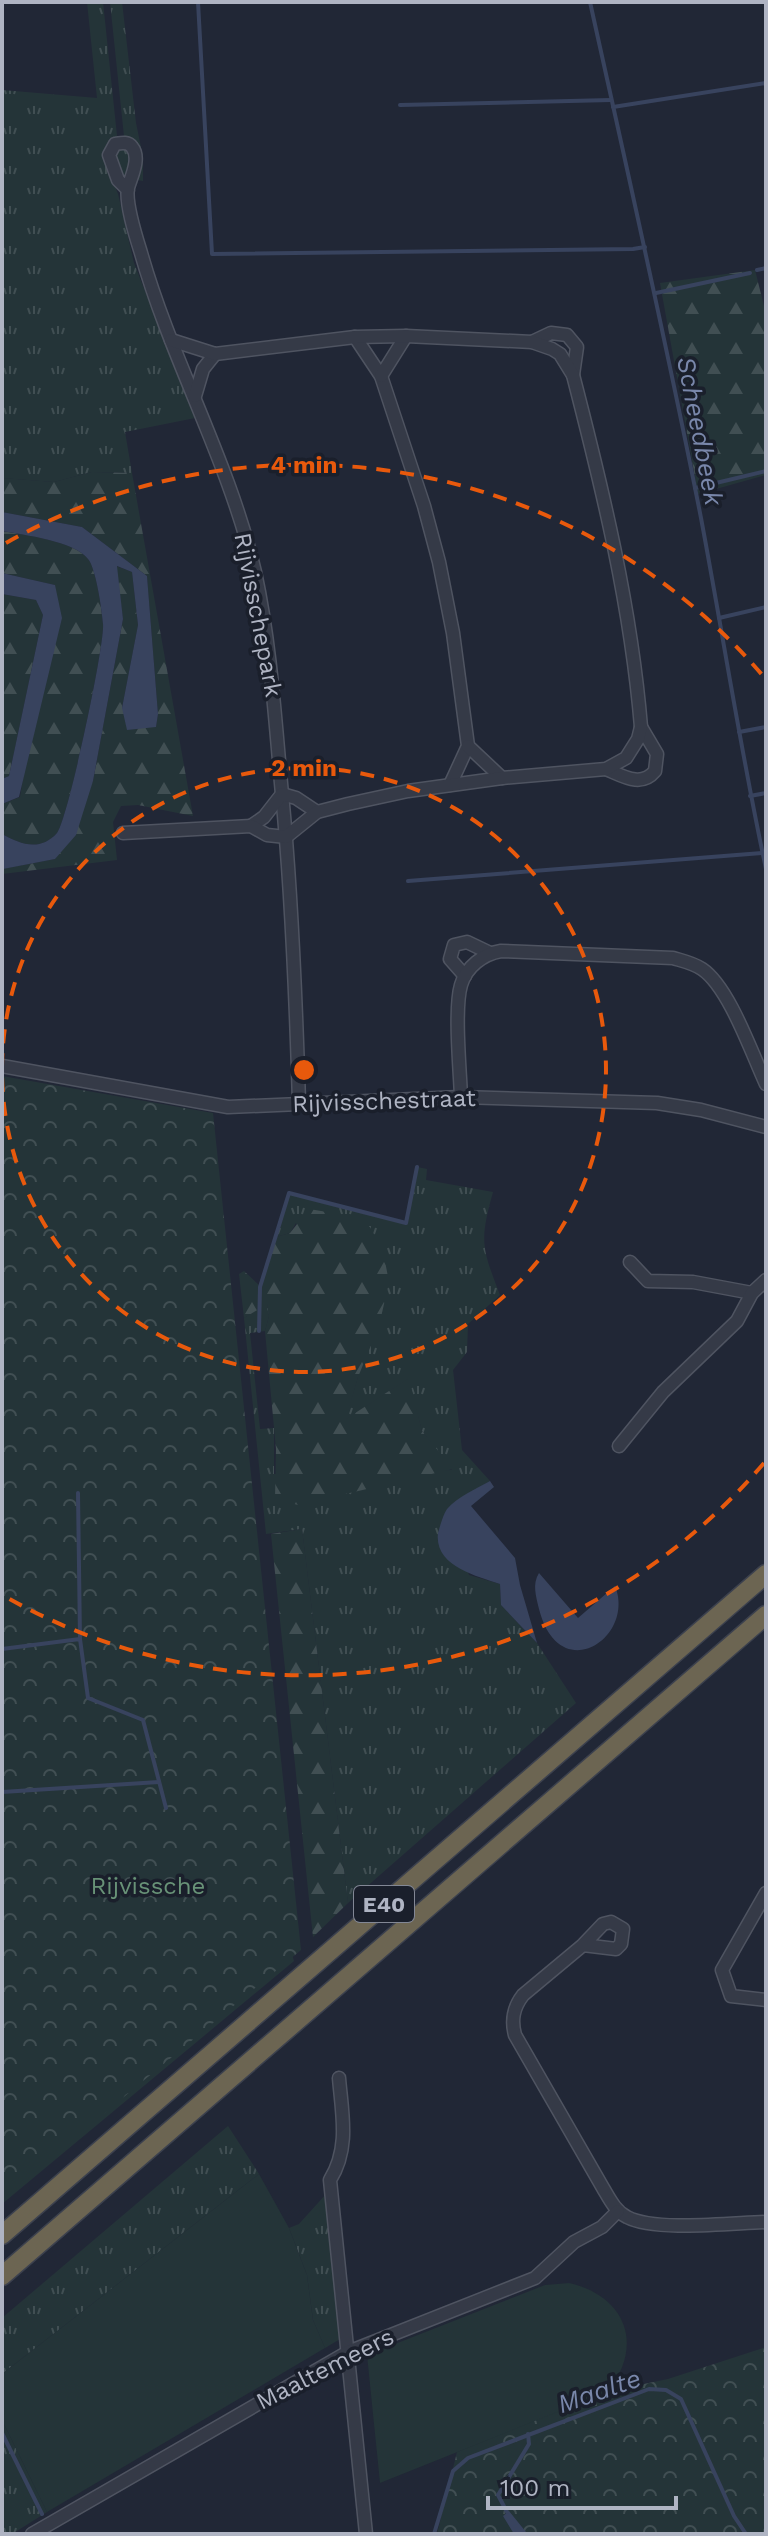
<svg xmlns="http://www.w3.org/2000/svg" width="768" height="2536" font-family="'Work Sans',sans-serif">
	<style>
		.grass { fill: url(#grass-tufts) }
		.forest { fill: url(#forest-firs) }
		.park { fill: url(#park-crowns) }
		.garden { fill: #243438 }
		.water { fill: #38435e }
		.lines { fill: none; stroke-linecap: round; stroke-linejoin: round }
		.stream { stroke: #38435e; stroke-width: 4 }
		.minor-casing { stroke: #4f5461; stroke-width: 15 }
		.highway-casing { stroke: #3c414e; stroke-width: 21 }
		.minor { stroke: #353a47; stroke-width: 12 }
		.highway { stroke: #6c6552; stroke-width: 18 }
		.ring { fill: none; stroke: #e8590c; stroke-width: 4; stroke-dasharray: 14 10 }
		.labels { text-anchor: middle; stroke-width: 7; stroke-linejoin: round; paint-order: stroke }
		.shield { fill: #1a1f2b; stroke: #828795; stroke-width: 2 }
		.shield-label { font-size: 22px; font-weight: bold; fill: #afb4c3 }
		.street-label { font-size: 24px; fill: #afb4c3; stroke: #1a1f2b }
		.park-label { font-size: 24px; fill: #689277; stroke: #1a1f2b }
		.water-label { font-size: 26px; font-style: italic; fill: #7987aa; stroke: #1a1f2b }
		.centre { fill: #e8590c; stroke: #1a1f2b; stroke-width: 4 }
		.ring-label { font-size: 24px; text-anchor: middle; font-weight: bold; fill: #e8590c; stroke: #1a1f2b; stroke-width: 7; stroke-linejoin: round; paint-order: stroke }
	</style>
	<defs>
		<pattern id="grass-tufts" width="24" height="20" patternUnits="userSpaceOnUse" patternTransform="scale(2)"><rect width="24" height="20" fill="#243438"/><path d="M3 7l-1-3M5 7V3M7 7l1-3M15 17l-1-3M17 17v-4M19 17l1-3" fill="none" stroke="#414f53"/></pattern>
		<pattern id="forest-firs" width="22" height="20" patternUnits="userSpaceOnUse" patternTransform="scale(2)"><rect width="22" height="20" fill="#243438"/><path d="M5 1l3.5 6h-7zM16 11l3.5 6h-7z" fill="#414f53"/></pattern>
		<pattern id="park-crowns" width="20" height="18" patternUnits="userSpaceOnUse" patternTransform="scale(2)"><rect width="20" height="18" fill="#243438"/><path d="M2 6a3 3 0 1 1 6 0M12 15a3 3 0 1 1 6 0" fill="none" stroke="#414f53"/></pattern>
	</defs>
	<rect width="100%" height="100%" fill="#212736"/>
	<g class="grass">
		<polygon points="87,2 103,2 117,136 105,149 109,172 118,194 134,263 195,418 125,432 132,473 92,472 54,482 2,478 2,90 97,98"/>
		<path d="M110,2H122L136,123L143,157V181L138,180C139,161 143,146 124,136Z"/>
		<polygon points="126,147 131,154 128,175 121,175 114,158 116,148"/>
		<path d="M417,1167L427,1169L426,1180L493,1192C479,1242 482,1248 500,1295L468,1324L467,1352L453,1370L462,1450L490,1481L447,1509L469,1575L500,1584L501,1605L537,1643L576,1703L348,1903L302,1529L266,1534L244,1318L267,1303L269,1316L265,1331L250,1333L260,1429L274,1428V1474L452,1470L422,1431L408,1379L345,1420L358,1377L296,1223L290,1233L276,1237L289,1193L405,1223L408,1220Z"/>
		<polygon points="291,1951 294,1961 2,2204 2,2166"/>
		<polygon points="228,2126 259,2174 2,2374 2,2318"/>
		<polygon points="327,2193 340,2339 325,2348 313,2320 307,2275 289,2228 299,2224"/>
		<polygon points="2,2420 47,2512 12,2534 2,2534"/>
	</g>
	<g class="forest">
		<polygon points="755,270 766,314 766,475 698,494 660,283"/>
		<polygon points="92,472 132,473 193,816 138,805 121,806 113,822 117,860 2,874 2,869 55,859 93,781 123,619 116,566 132,572 138,625 122,708 156,727 158,714 147,576 82,527 2,512 2,478 54,482"/>
		<path d="M2,531C24,535 74,541 88,559C96,568 102,611 103,624C105,645 68,819 57,833C40,852 20,844 2,834V804L20,797L55,585L2,573Z"/>
		<polygon points="2,594 36,600 43,615 9,776 2,779"/>
		<polygon points="309,1209 345,1215 370,1227 383,1251 389,1282 379,1326 358,1377 346,1419 409,1378 422,1431 453,1469 298,1505 275,1499 276,1449 265,1331 269,1316 267,1304 244,1318 239,1274 244,1271 260,1286 276,1237 290,1233"/>
		<polygon points="302,1529 348,1903 313,1937 271,1534"/>
	</g>
	<g class="park">
		<polygon points="2,1076 213,1113 301,1950 2,2198"/>
		<polygon points="766,2347 766,2534 437,2534 457,2452 605,2392 668,2379"/>
	</g>
	<g class="garden">
		<polygon points="259,2174 289,2228 307,2275 313,2320 325,2348 47,2512 2,2420 2,2374"/>
		<path d="M569,2283C626,2296 645,2346 607,2392L380,2483L367,2355L545,2285Z"/>
	</g>
	<g class="water">
		<path d="M2,512L82,527L147,576L158,714L156,727L127,730L122,708L138,625L132,572L117,566L123,619L93,781L76,835L55,859L3,869L2,834C20,844 40,852 57,833C68,819 105,645 103,624C102,611 96,568 88,559C74,541 24,535 2,531Z"/>
		<polygon points="2,573 55,585 62,618 19,797 2,804 2,779 9,776 43,615 36,600 2,594"/>
		<path d="M490,1481L494,1487L471,1506L515,1558L520,1585L537,1643L501,1605L500,1584C476,1576 434,1566 438,1533C440,1526 443,1515 447,1509C457,1497 476,1489 490,1481Z"/>
		<path d="M539,1573L578,1618L615,1586C636,1638 559,1688 539,1609C536,1596 532,1584 539,1573Z"/>
		<polygon points="509,2511 526,2532 529,2534 514,2534 503,2516"/>
	</g>
	<g class="lines">
		<g class="stream">
			<polyline points="198,2 212,254 633,249 645,247"/>
			<path d="M590,2C628,174 667,345 701,518C723,635 741,753 766,869"/>
			<polyline points="400,105 611,100"/>
			<polyline points="613,107 766,83"/>
			<polyline points="757,270 766,268"/>
			<polyline points="656,293 750,273"/>
			<polyline points="695,488 766,471"/>
			<polyline points="719,618 766,607"/>
			<polyline points="739,732 766,727"/>
			<polyline points="750,796 766,793"/>
			<polyline points="408,881 762,853"/>
			<polyline points="259,1331 260,1287 289,1193 406,1223 417,1167"/>
			<polyline points="78,1493 80,1639"/>
			<polyline points="2,1649 80,1639 88,1698 143,1720 166,1808"/>
			<polyline points="2,1792 159,1782"/>
			<polyline points="2,2433 42,2514"/>
			<polyline points="507,2512 498,2495 529,2444 528,2434"/>
			<polyline points="434,2534 453,2471 468,2458 649,2389 666,2390 681,2399 734,2516 746,2534"/>
		</g>
		<defs>
			<g id="minor">
				<path d="M128,190L118,180L109,155L115,144C121,143 128,141 132,147C141,158 131,177 128,188C125,203 136,237 141,253C172,362 229,461 255,572C271,646 275,720 282,794C292,896 296,1001 299,1103"/>
				<polyline points="355,337 381,376 424,506 439,562 453,633 468,746 450,785"/>
				<polyline points="532,342 551,333 567,335 577,347 573,375"/>
				<polyline points="381,376 406,336"/>
				<polyline points="195,396 203,369 215,354"/>
				<polyline points="468,746 502,778"/>
				<path d="M606,769C623,776 641,788 655,771L657,754L641,727"/>
				<polyline points="251,826 264,817 282,794 296,798 317,812"/>
				<path d="M123,833L251,826L267,835L286,837L317,812L348,804L408,791L502,778L606,769L626,758L638,739L641,727C631,607 603,491 573,375L560,354L552,349L532,342L406,336L355,337L215,354L171,340"/>
				<polyline points="465,976 450,959 454,945 467,942 490,953"/>
				<polyline points="2,1066 228,1107 461,1097 657,1103 701,1110 766,1127"/>
				<path d="M461,1097C460,1070 454,1009 461,985C466,967 483,954 501,951L673,958C683,961 693,963 702,969C729,987 752,1054 766,1084"/>
				<polyline points="630,1262 648,1281 693,1282 752,1293"/>
				<polyline points="619,1446 663,1392 737,1321 752,1293 766,1280"/>
				<polyline points="766,1893 722,1970 731,1996 766,2000"/>
				<path d="M583,1945L603,1924L611,1922L623,1929L621,1944L616,1949L583,1945L523,1995C513,2008 511,2020 515,2035L603,2188C609,2198 615,2211 627,2217C655,2232 732,2223 766,2222"/>
				<path d="M339,2078C342,2114 350,2148 330,2180L366,2534"/>
				<polyline points="32,2534 348,2352 535,2278 574,2242 602,2227 618,2211"/>
			</g>
			<g id="highway">
				<polyline points="2,2235 766,1574"/>
				<polyline points="2,2276 766,1615"/>
			</g>
		</defs>
		<use href="#minor" class="minor-casing"/>
		<use href="#highway" class="highway-casing"/>
		<use href="#minor" class="minor"/>
		<use href="#highway" class="highway"/>
	</g>
	<g class="ring">
		<path d="M2 1067A302 302 0 1 1 2 1073"/>
		<path d="M764 1463A605 605 0 0 1 6 1597M6 543A605 605 0 0 1 764 677"/>
	</g>
	<g class="labels">
		<rect class="shield" x="354" y="1886" width="60" height="36" rx="6"/>
		<g class="shield-label">
			<text x="384" y="1912">E40</text>
		</g>
		<g class="street-label">
			<text transform="translate(258 615) rotate(79)" y="8">Rijvisschepark</text>
			<text transform="translate(384 1101) rotate(-2)" y="8">Rijvisschestraat</text>
			<text transform="translate(325 2369) rotate(-27)" y="8">Maaltemeers</text>
		</g>
		<g class="park-label">
			<text x="148" y="1894">Rijvissche</text>
		</g>
		<g class="water-label">
			<text transform="translate(700 431) rotate(79)" y="9">Scheedbeek</text>
			<text transform="translate(599 2391) rotate(-19)" y="9">Maalte</text>
		</g>
	</g>
	<circle cx="304" cy="1070" r="12" class="centre"/>
	<g class="ring-label">
		<text x="304" y="473">4 min</text>
		<text x="304" y="776">2 min</text>
	</g>
	<rect width="768" height="2536" fill="none" stroke="#afb4c3" stroke-width="8"/>
	<path d="M488 2496v12h188v-12" fill="none" stroke="#afb4c3" stroke-width="4"/>
	<text x="500" y="2496" font-size="24" fill="#afb4c3" stroke="#1a1f2b" stroke-width="6" paint-order="stroke">100 m</text>
</svg>
